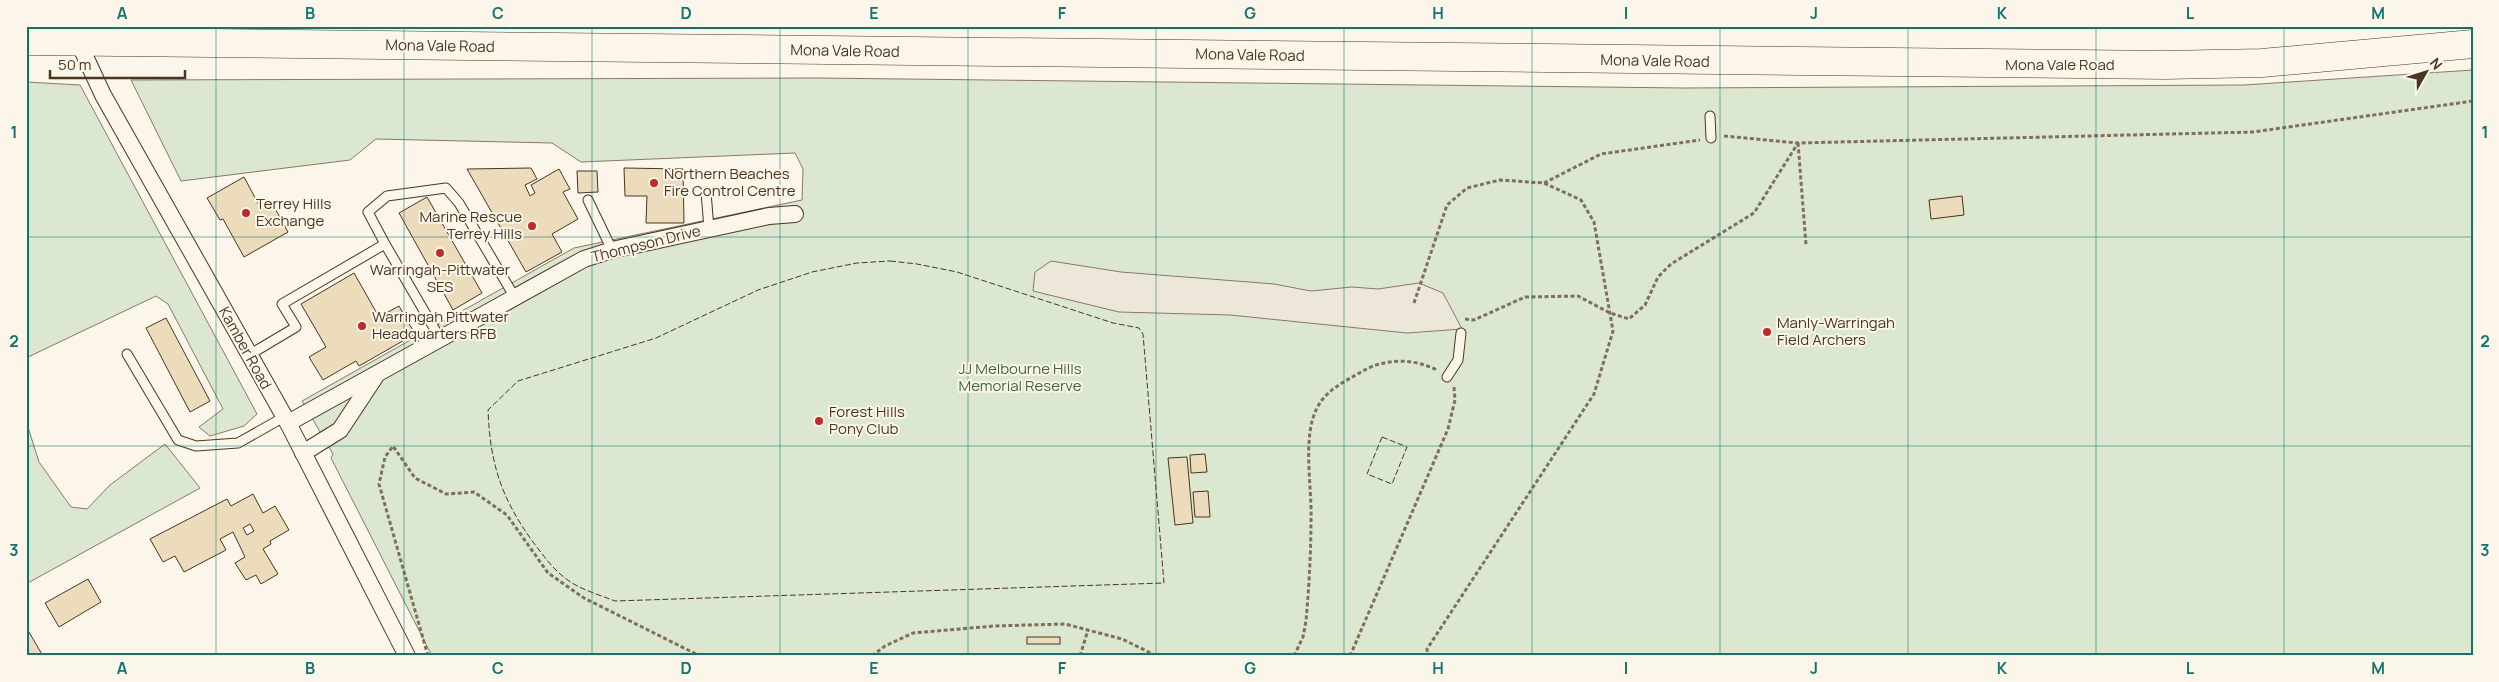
<svg xmlns="http://www.w3.org/2000/svg" width="2499" height="682" font-family="Manrope,sans-serif">
	<style>
		.green { fill: #dce7d0; stroke: #887966 }
		.parking { fill: #ede7d9; stroke: #887966 }
		.building { fill: #ecdcbc; stroke: #4a3520; fill-rule: evenodd }
		.lines { fill: none; stroke-linecap: round; stroke-linejoin: round }
		.service-casing { stroke: #4a3520; stroke-width: 11 }
		.minor-casing { stroke: #4a3520; stroke-width: 18 }
		.trunk-casing { stroke: #4a3520; stroke-width: 29 }
		.path { stroke: #7f6f5c; stroke-width: 3; stroke-dasharray: 4 2.5; stroke-linecap: butt }
		.service { stroke: #fbf6e9; stroke-width: 9 }
		.minor { stroke: #fbf6e9; stroke-width: 16 }
		.trunk { stroke: #fbf6e9; stroke-width: 28 }
		.fence { stroke: #4a3520; stroke-width: 1; stroke-dasharray: 6 2.5; stroke-linecap: butt }
		.grid { fill: none; stroke: #0f766e; stroke-width: 1; stroke-opacity: 0.55 }
		.poi-dot { fill: #c62828; stroke: #fbf6e9; stroke-width: 2 }
		.labels { text-anchor: middle; stroke-width: 4; stroke-linejoin: round; paint-order: stroke }
		.street-label { font-size: 15px; fill: #4a3520; stroke: #fbf6e9 }
		.poi-label { font-size: 15px; fill: #4a3520; stroke: #fbf6e9; text-anchor: start }
		.park-label { font-size: 15px; fill: #436837; stroke: #fbf6e9 }
		.neatline { fill: none; stroke: #0f766e; stroke-width: 2 }
		.grid-label { font-size: 16px; text-anchor: middle; font-weight: bold; fill: #0f766e }
	</style>
	<rect width="100%" height="100%" fill="#fbf6e9"/>
	<g class="green">
		<polygon points="2473,70 2473,656 432,656 331,458 333,454 302,401 574,248 802,200 803,169 795,153 581,162 552,143 376,139 350,160 181,181 131,80 817,78 1684,88 2244,85"/>
		<polygon points="26,82 80,85 257,414 244,426 210,436 199,427 223,409 168,304 156,296 26,358"/>
		<polygon points="26,421 39,462 71,507 87,509 110,485 165,444 200,488 26,584"/>
	</g>
	<polygon class="parking" points="1051,261 1121,272 1274,284 1311,291 1352,287 1378,289 1419,283 1443,293 1462,329 1407,333 1230,315 1119,312 1033,291 1035,272"/>
	<g class="building">
		<polygon points="531,168 537,179 525,185 530,196 535,193 531,185 559,169 570,189 563,192 578,219 552,234 562,252 526,272 467,169"/>
		<polygon points="624,168 683,169 684,223 646,223 647,196 625,196"/>
		<polygon points="577,171 597,171 598,192 578,193"/>
		<polygon points="244,177 260,207 271,201 288,232 244,257 223,219 220,220 207,198"/>
		<polygon points="1962,196 1964,215 1931,219 1929,200"/>
		<polygon points="427,197 482,293 453,310 399,213"/>
		<polygon points="354,273 379,317 399,306 415,334 359,366 356,361 323,380 309,357 326,347 301,304"/>
		<polygon points="166,318 210,401 190,412 146,328"/>
		<polygon points="1205,454 1207,472 1191,473 1190,455"/>
		<polygon points="1187,457 1193,523 1175,525 1168,458"/>
		<polygon points="1208,491 1210,517 1195,517 1193,492"/>
		<path d="M253,494L263,513L275,506L289,530L270,541L271,544L263,549L278,574L261,584L256,575L246,580L235,563L245,557L233,532L220,539L226,550L184,572L175,556L163,562L150,539L227,499L231,506ZM250,524L254,531L247,535L243,528Z"/>
		<polygon points="88,579 101,602 59,627 45,603"/>
		<polygon points="26,627 43,656 26,656"/>
		<rect x="1027" y="637" width="33" height="7"/>
	</g>
	<g class="lines">
		<defs>
			<g id="service">
				<polyline points="1710,116 1711,138"/>
				<polyline points="706,192 709,229"/>
				<polyline points="588,200 612,250"/>
				<polyline points="385,244 368,212 387,196 446,188 459,203 514,296"/>
				<polyline points="127,354 178,440 196,446 238,443 284,417"/>
				<polyline points="249,355 296,327 282,304 385,244 441,340"/>
				<polyline points="1447,377 1458,360 1461,333"/>
			</g>
			<g id="minor">
				<polyline points="71,26 103,95 288,423 407,656"/>
				<polyline points="288,423 584,259 612,250 769,216 795,214"/>
				<polyline points="303,453 340,430 375,377"/>
			</g>
			<polyline id="trunk" points="26,41 2165,65 2262,63 2473,44"/>
		</defs>
		<use href="#service" class="service-casing"/>
		<use href="#minor" class="minor-casing"/>
		<use href="#trunk" class="trunk-casing"/>
		<g class="path">
			<polyline points="1724,136 1798,143 2253,132 2473,101"/>
			<polyline points="1798,143 1806,245"/>
			<polyline points="1544,183 1601,154 1700,140"/>
			<polyline points="1414,303 1447,205 1467,188 1500,180 1544,183 1581,200 1594,222 1613,331 1594,394 1427,649 1428,656"/>
			<polyline points="1465,319 1474,320 1525,297 1578,296 1610,313 1629,319 1645,305 1658,277 1671,264 1754,213 1798,143"/>
			<polyline points="428,656 379,484 385,457 393,446 415,478 446,494 474,492 507,515 548,573 584,598 700,656"/>
			<polyline points="872,656 885,646 913,633 994,626 1065,624 1122,639 1157,656"/>
			<polyline points="1080,656 1088,630"/>
			<path d="M1294,656L1303,637L1306,621C1309,587 1311,552 1311,518C1312,486 1302,437 1317,408C1326,390 1344,382 1361,372C1384,358 1413,358 1437,370"/>
			<polyline points="1350,656 1448,429 1455,400 1454,387"/>
		</g>
		<use href="#service" class="service"/>
		<use href="#minor" class="minor"/>
		<use href="#trunk" class="trunk"/>
		<g class="fence">
			<path d="M890,261L917,264L957,272L1113,323L1139,328L1143,334L1164,583L615,601C600,595 582,590 569,581C553,570 544,556 533,542C501,498 490,463 488,410L518,381L656,338L758,290L812,272L857,263Z"/>
			<polygon points="1382,437 1407,447 1392,484 1367,474"/>
		</g>
	</g>
	<path class="grid" d="M216,26V656M404,26V656M592,26V656M780,26V656M968,26V656M1156,26V656M1344,26V656M1532,26V656M1720,26V656M1908,26V656M2096,26V656M2284,26V656M26,237H2473M26,446H2473"/>
	<g class="poi-dot">
		<circle cx="654" cy="183" r="5"/>
		<circle cx="246" cy="213" r="5"/>
		<circle cx="532" cy="226" r="5"/>
		<circle cx="440" cy="253" r="5"/>
		<circle cx="362" cy="326" r="5"/>
		<circle cx="1767" cy="332" r="5"/>
		<circle cx="819" cy="421" r="5"/>
	</g>
	<g class="labels">
		<g class="street-label">
			<text transform="translate(440 46) rotate(1)" y="5">Mona Vale Road</text>
			<text transform="translate(845 51) rotate(1)" y="5">Mona Vale Road</text>
			<text transform="translate(1250 55) rotate(1)" y="5">Mona Vale Road</text>
			<text transform="translate(1655 61) rotate(1)" y="5">Mona Vale Road</text>
			<text x="2060" y="70">Mona Vale Road</text>
			<text transform="translate(646 244) rotate(-14)" y="5">Thompson Drive</text>
			<text transform="translate(245 348) rotate(61)" y="5">Kamber Road</text>
		</g>
		<g class="poi-label">
			<text x="664" y="179">Northern Beaches<tspan x="664" dy="17">Fire Control Centre</tspan></text>
			<text x="256" y="209">Terrey Hills<tspan x="256" dy="17">Exchange</tspan></text>
			<text x="522" y="222" text-anchor="end">Marine Rescue<tspan x="522" dy="17">Terrey Hills</tspan></text>
			<text x="440" y="275" text-anchor="middle">Warringah-Pittwater<tspan x="440" dy="17">SES</tspan></text>
			<text x="372" y="322">Warringah Pittwater<tspan x="372" dy="17">Headquarters RFB</tspan></text>
			<text x="1777" y="328">Manly-Warringah<tspan x="1777" dy="17">Field Archers</tspan></text>
			<text x="829" y="417">Forest Hills<tspan x="829" dy="17">Pony Club</tspan></text>
		</g>
		<g class="park-label">
			<text x="1020" y="374">JJ Melbourne Hills<tspan x="1020" dy="17">Memorial Reserve</tspan></text>
		</g>
	</g>
	<rect width="2499" height="682" fill="none" stroke="#fbf6e9" stroke-width="55"/>
	<g transform="translate(2426 72) rotate(51)" stroke="#fbf6e9" stroke-width="4" paint-order="stroke">
	<path d="M0-4L9 19L0 12L-9 19Z" fill="#4a3520"/>
	<text y="-8" font-size="14" font-weight="bold" text-anchor="middle" fill="#4a3520">N</text>
	</g>
	<path d="M50 70v8h135v-8" fill="none" stroke="#4a3520" stroke-width="2.5"/>
	<text x="58" y="70" font-size="15" fill="#4a3520" stroke="#fbf6e9" stroke-width="4" paint-order="stroke">50 m</text>
	<rect x="28" y="28" width="2444" height="626" class="neatline"/>
	<g class="grid-label">
		<text x="122" y="19">A</text>
		<text x="310" y="19">B</text>
		<text x="498" y="19">C</text>
		<text x="686" y="19">D</text>
		<text x="874" y="19">E</text>
		<text x="1062" y="19">F</text>
		<text x="1250" y="19">G</text>
		<text x="1438" y="19">H</text>
		<text x="1626" y="19">I</text>
		<text x="1814" y="19">J</text>
		<text x="2002" y="19">K</text>
		<text x="2190" y="19">L</text>
		<text x="2378" y="19">M</text>
		<text x="14" y="138">1</text>
		<text x="2485" y="138">1</text>
		<text x="14" y="347">2</text>
		<text x="2485" y="347">2</text>
		<text x="14" y="556">3</text>
		<text x="2485" y="556">3</text>
		<text x="122" y="674">A</text>
		<text x="310" y="674">B</text>
		<text x="498" y="674">C</text>
		<text x="686" y="674">D</text>
		<text x="874" y="674">E</text>
		<text x="1062" y="674">F</text>
		<text x="1250" y="674">G</text>
		<text x="1438" y="674">H</text>
		<text x="1626" y="674">I</text>
		<text x="1814" y="674">J</text>
		<text x="2002" y="674">K</text>
		<text x="2190" y="674">L</text>
		<text x="2378" y="674">M</text>
	</g>
</svg>
